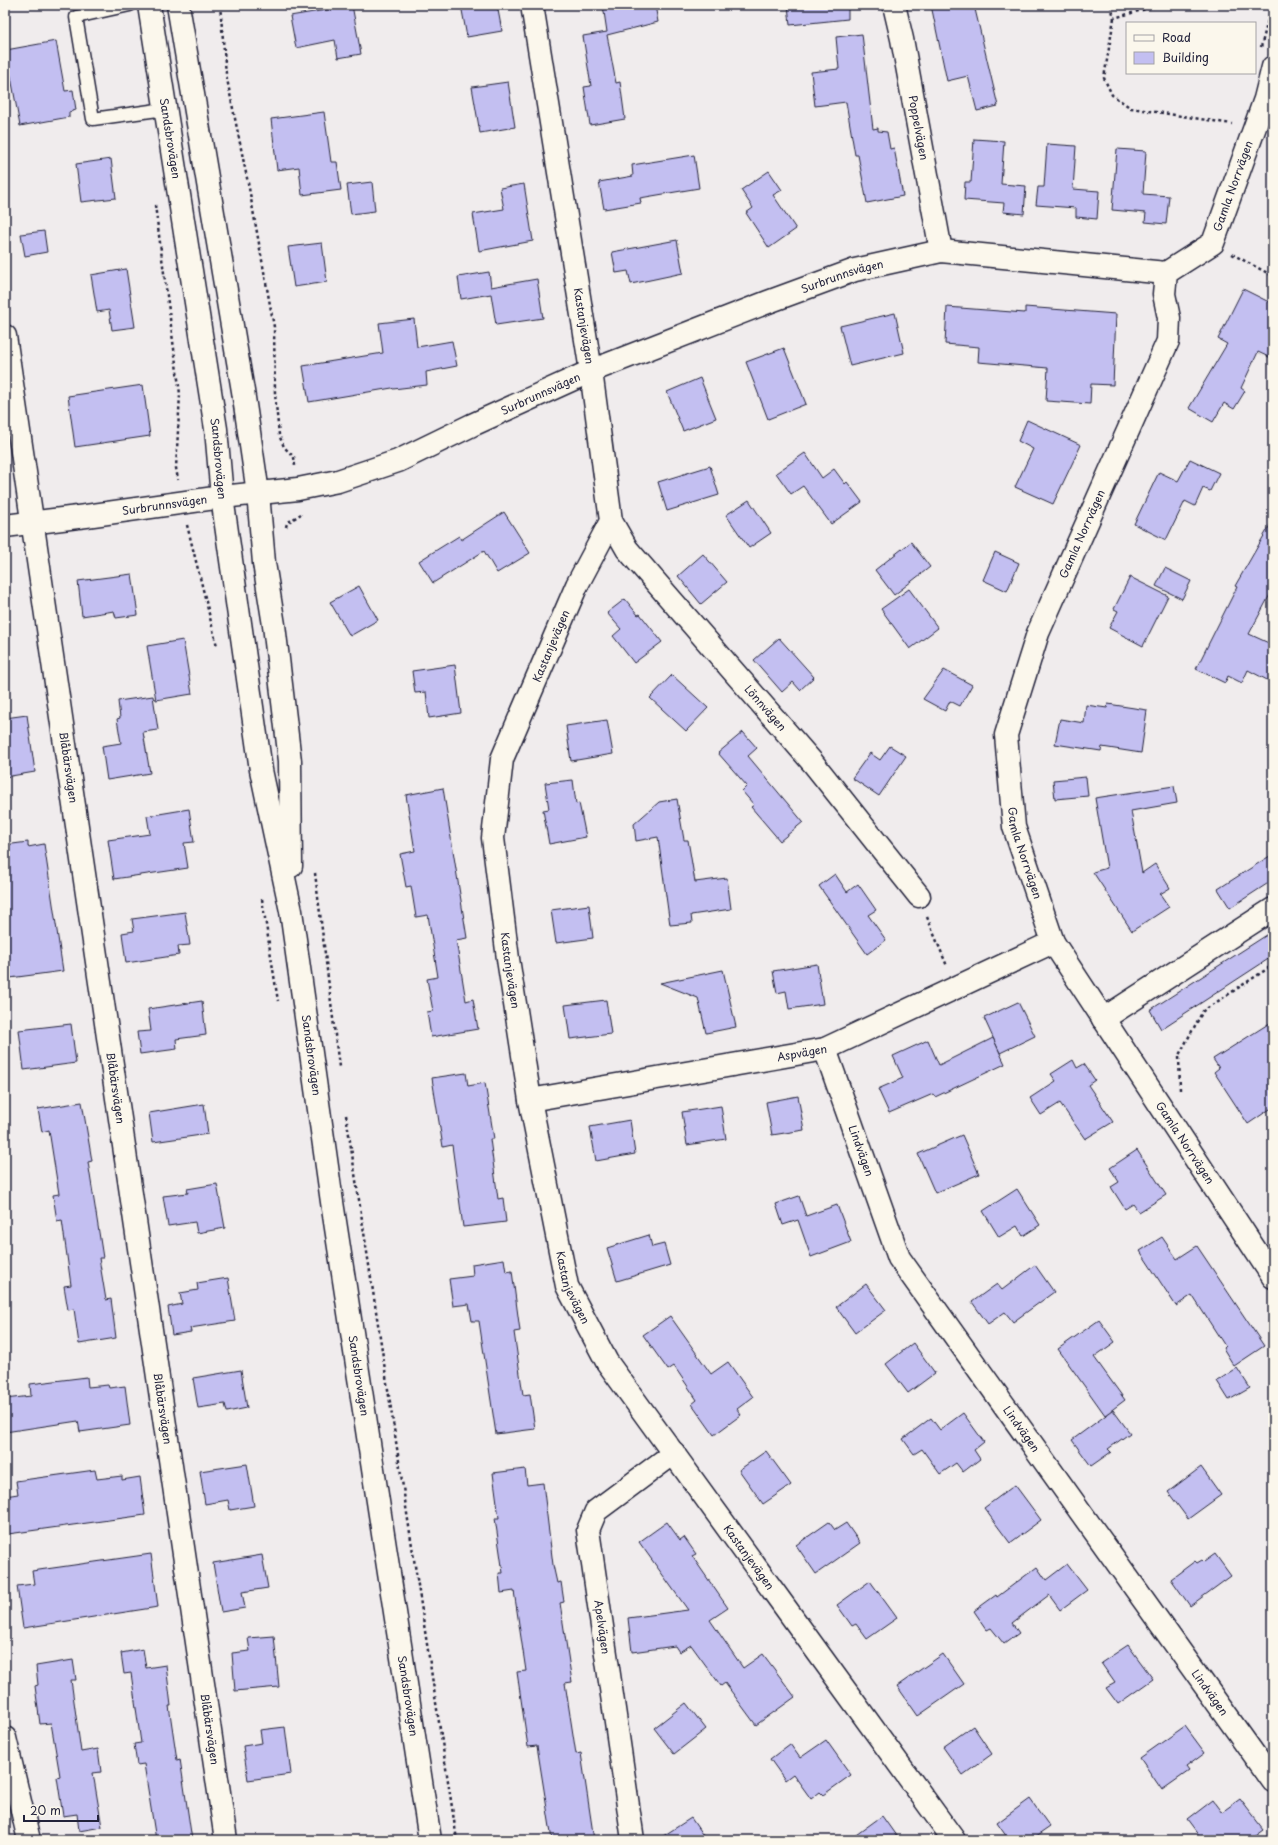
<svg xmlns="http://www.w3.org/2000/svg" width="1278" height="1845" font-family="'Playpen Sans',sans-serif">
	<style>
		.building { fill: #c3bff1; stroke: #22223b }
		.lines { fill: none; stroke-linecap: round; stroke-linejoin: round }
		.lane-casing { stroke: #22223b; stroke-width: 15 }
		.street-casing { stroke: #22223b; stroke-width: 25 }
		.secondary-casing { stroke: #22223b; stroke-width: 25 }
		.path { stroke: #22223b; stroke-width: 2.5; stroke-dasharray: 3 3; stroke-linecap: butt }
		.lane { stroke: #fbf7ec; stroke-width: 12 }
		.street { stroke: #fbf7ec; stroke-width: 22 }
		.secondary { stroke: #fbf7ec; stroke-width: 22 }
		.labels { text-anchor: middle; stroke-width: 3; stroke-linejoin: round; paint-order: stroke }
		.street-label { font-size: 11px; fill: #22223b; stroke: #fbf7ec }
	</style>
	<rect width="100%" height="100%" fill="#f0eced"/>
	<filter id="ink" filterUnits="userSpaceOnUse"><feTurbulence type="fractalNoise" baseFrequency=".025" numOctaves="2"/><feDisplacementMap in="SourceGraphic" scale="8" xChannelSelector="R" yChannelSelector="G"/><feConvolveMatrix kernelMatrix="1 2 1 2 8 2 1 2 1" color-interpolation-filters="sRGB"/></filter>
	<g filter="url(#ink)">
		<g class="building">
			<polygon points="331,5 352,5 361,54 338,58 335,40 296,48 290,16 332,9"/>
			<polygon points="461,5 497,5 502,31 467,37"/>
			<polygon points="603,5 655,5 658,22 607,35 616,83 620,82 625,119 590,125 584,87 591,86 583,36 607,32"/>
			<polygon points="788,5 848,5 848,19 790,25"/>
			<polygon points="931,5 974,5 998,106 977,111 968,76 947,81"/>
			<polygon points="862,34 873,129 878,128 878,131 887,132 890,149 894,148 903,196 867,203 858,155 855,155 846,102 815,106 811,72 839,69 836,37"/>
			<polygon points="56,41 65,91 73,90 76,110 69,112 69,117 20,126 6,50"/>
			<polygon points="508,82 515,127 480,133 472,87"/>
			<polygon points="324,112 331,162 337,162 341,190 302,195 299,167 277,170 271,119"/>
			<polygon points="974,139 1004,141 1001,184 1026,186 1024,214 1003,212 1004,203 964,200 965,182 971,182"/>
			<polygon points="1047,144 1076,146 1073,189 1099,191 1097,219 1076,217 1076,208 1036,205 1038,187 1044,187"/>
			<polygon points="1117,149 1146,151 1143,194 1169,196 1166,224 1145,222 1146,213 1112,210"/>
			<polygon points="694,155 699,188 640,198 641,203 604,209 599,182 633,176 632,165"/>
			<polygon points="111,159 116,198 81,202 76,164"/>
			<polygon points="769,171 782,190 773,195 796,229 769,248 746,213 753,208 741,190"/>
			<polygon points="372,182 375,211 351,214 347,185"/>
			<polygon points="524,184 533,241 479,251 473,214 504,209 500,188"/>
			<polygon points="44,231 47,252 25,256 21,234"/>
			<polygon points="677,240 683,273 631,284 628,271 616,273 612,252"/>
			<polygon points="322,243 327,282 294,287 288,247"/>
			<polygon points="126,269 135,327 112,330 109,310 97,312 91,275"/>
			<polygon points="489,272 491,287 537,279 543,318 496,325 491,294 461,299 458,277"/>
			<polygon points="1243,289 1273,304 1273,359 1258,352 1241,388 1245,391 1234,409 1224,403 1213,422 1189,408 1227,344 1218,339"/>
			<polygon points="947,307 1025,313 1025,307 1116,314 1113,385 1091,384 1090,404 1046,401 1048,368 978,362 979,347 945,344"/>
			<polygon points="895,313 904,353 850,366 840,326"/>
			<polygon points="414,319 417,347 452,341 457,366 426,372 427,385 393,389 392,388 309,402 303,366 383,353 379,323"/>
			<polygon points="784,348 806,404 768,419 746,362"/>
			<polygon points="700,378 716,418 683,431 667,392"/>
			<polygon points="143,385 150,436 75,447 68,396"/>
			<polygon points="1027,420 1081,445 1053,504 1015,487 1033,449 1018,441"/>
			<polygon points="805,453 822,478 834,469 845,484 847,482 862,502 831,524 803,486 791,494 776,473"/>
			<polygon points="1190,459 1219,473 1210,491 1203,488 1195,506 1185,501 1166,540 1134,524 1159,472 1178,481"/>
			<polygon points="710,466 719,495 667,511 658,482"/>
			<polygon points="749,500 771,533 749,548 726,515"/>
			<polygon points="504,512 530,553 497,573 484,551 433,583 419,561 459,536 461,540"/>
			<polygon points="1273,520 1273,589 1249,634 1273,645 1273,683 1248,670 1242,683 1228,676 1225,683 1196,669 1237,587 1235,586"/>
			<polygon points="911,542 930,567 894,595 875,570"/>
			<polygon points="995,552 1019,563 1007,591 983,580"/>
			<polygon points="703,554 727,582 701,604 678,576"/>
			<polygon points="1165,568 1191,581 1182,599 1156,586"/>
			<polygon points="132,574 138,615 116,618 114,611 82,616 78,581"/>
			<polygon points="1130,577 1168,596 1143,646 1109,628 1118,611 1114,609"/>
			<polygon points="359,586 378,620 350,636 330,602"/>
			<polygon points="909,589 938,628 910,649 881,609"/>
			<polygon points="625,599 638,615 640,614 662,642 634,663 613,636 621,629 607,613"/>
			<polygon points="779,638 814,677 800,690 793,682 782,692 754,660"/>
			<polygon points="183,640 192,694 156,700 147,646"/>
			<polygon points="455,665 461,713 429,718 426,692 415,693 412,671"/>
			<polygon points="944,670 972,685 960,706 950,701 945,711 923,699"/>
			<polygon points="672,675 708,708 686,731 650,698"/>
			<polygon points="153,696 158,730 143,732 150,773 107,780 102,746 121,743 117,719 120,718 118,701"/>
			<polygon points="1108,704 1147,710 1141,753 1102,747 1101,751 1055,744 1060,719 1084,723 1086,705 1107,708"/>
			<polygon points="27,715 35,772 5,777 5,718"/>
			<polygon points="607,720 613,754 571,761 566,726"/>
			<polygon points="743,732 757,748 748,756 803,822 780,841 751,807 754,805 742,791 747,786 718,753"/>
			<polygon points="890,746 906,756 879,796 852,778 870,753 880,760"/>
			<polygon points="1086,777 1088,796 1055,799 1053,780"/>
			<polygon points="573,780 576,804 579,803 586,837 549,844 543,810 549,809 545,783"/>
			<polygon points="1174,786 1177,803 1131,811 1142,873 1155,864 1170,888 1160,894 1169,907 1132,931 1093,872 1107,868 1095,798"/>
			<polygon points="443,788 467,938 456,940 466,1001 473,999 478,1029 431,1037 427,1012 433,1011 427,979 438,977 428,915 416,917 411,886 406,887 400,854 415,851 406,795"/>
			<polygon points="677,799 684,840 688,840 695,882 727,878 731,909 691,915 692,923 670,925 658,837 636,841 634,824 659,802"/>
			<polygon points="189,809 194,842 184,843 188,868 114,879 108,840 150,834 147,816"/>
			<polygon points="28,842 28,847 44,844 63,971 10,978 5,939 5,845"/>
			<polygon points="1273,854 1273,880 1230,908 1218,889"/>
			<polygon points="835,874 847,892 858,884 876,910 868,915 886,940 867,954 819,886"/>
			<polygon points="589,905 593,938 556,943 551,910"/>
			<polygon points="185,912 190,945 178,946 179,955 126,963 122,933 134,931 132,919"/>
			<polygon points="1273,931 1273,956 1161,1029 1150,1010"/>
			<polygon points="817,964 823,1004 789,1009 786,991 777,993 773,971"/>
			<polygon points="723,970 736,1027 706,1033 698,998 660,983"/>
			<polygon points="606,1000 611,1034 570,1039 565,1005"/>
			<polygon points="202,1001 206,1035 176,1039 177,1049 140,1054 137,1032 151,1031 148,1009"/>
			<polygon points="1018,1002 1035,1036 1000,1053 984,1018"/>
			<polygon points="1273,1021 1273,1107 1248,1124 1214,1072 1219,1068 1213,1059"/>
			<polygon points="71,1024 76,1063 24,1070 19,1030"/>
			<polygon points="993,1038 1005,1064 935,1097 933,1094 889,1113 878,1089 903,1078 893,1056 928,1040 939,1065"/>
			<polygon points="1073,1060 1077,1068 1084,1064 1095,1080 1088,1085 1113,1122 1085,1139 1060,1103 1041,1115 1030,1098 1056,1081 1051,1074"/>
			<polygon points="466,1073 468,1086 485,1083 494,1139 490,1139 498,1199 503,1198 506,1222 463,1227 452,1145 443,1147 432,1078"/>
			<polygon points="798,1096 804,1130 772,1135 766,1102"/>
			<polygon points="82,1102 92,1161 88,1162 103,1258 99,1258 106,1300 111,1299 116,1338 79,1344 74,1309 68,1310 64,1286 71,1285 62,1220 57,1221 53,1195 59,1194 49,1130 42,1132 38,1109"/>
			<polygon points="204,1104 208,1134 153,1142 149,1113"/>
			<polygon points="721,1106 726,1139 687,1145 682,1112"/>
			<polygon points="630,1120 635,1154 596,1161 590,1127"/>
			<polygon points="962,1135 979,1174 935,1193 918,1154"/>
			<polygon points="1137,1150 1166,1195 1139,1212 1133,1204 1125,1209 1111,1187 1119,1182 1110,1168"/>
			<polygon points="217,1184 225,1228 197,1233 195,1222 168,1226 163,1196 188,1193 187,1189"/>
			<polygon points="1017,1189 1040,1225 1023,1236 1017,1226 999,1237 983,1211"/>
			<polygon points="799,1196 806,1216 837,1205 851,1242 811,1257 798,1220 783,1225 776,1204"/>
			<polygon points="649,1235 652,1247 664,1244 670,1265 617,1281 607,1248"/>
			<polygon points="1162,1237 1177,1259 1197,1246 1264,1346 1234,1366 1223,1348 1225,1346 1192,1295 1176,1306 1140,1251"/>
			<polygon points="504,1259 506,1272 512,1271 520,1331 514,1332 523,1395 530,1394 535,1429 496,1434 479,1321 472,1321 469,1304 453,1306 449,1279 473,1276 472,1264"/>
			<polygon points="1035,1265 1054,1292 1013,1322 1005,1312 988,1324 972,1302 997,1284 1002,1290"/>
			<polygon points="228,1278 235,1321 190,1328 191,1332 172,1335 168,1307 182,1304 180,1293 198,1290 197,1283"/>
			<polygon points="866,1284 886,1310 855,1333 836,1307"/>
			<polygon points="670,1316 711,1374 728,1362 753,1397 737,1409 741,1415 714,1435 692,1404 697,1400 674,1366 668,1370 643,1335"/>
			<polygon points="1099,1320 1115,1342 1094,1357 1125,1400 1105,1415 1058,1349"/>
			<polygon points="913,1343 935,1373 908,1393 886,1364"/>
			<polygon points="1237,1368 1250,1388 1229,1400 1217,1381"/>
			<polygon points="241,1370 247,1408 227,1412 225,1404 198,1408 193,1378"/>
			<polygon points="87,1377 88,1387 108,1385 109,1388 125,1386 130,1425 80,1432 78,1421 5,1432 5,1399 31,1396 30,1384"/>
			<polygon points="1113,1410 1130,1433 1108,1449 1111,1452 1091,1466 1072,1440"/>
			<polygon points="963,1413 984,1442 974,1450 980,1459 963,1472 956,1463 940,1474 922,1449 914,1454 903,1439 931,1418 940,1430"/>
			<polygon points="766,1451 791,1485 763,1504 739,1470"/>
			<polygon points="247,1464 254,1506 230,1510 228,1500 205,1504 200,1471"/>
			<polygon points="1201,1467 1221,1495 1188,1519 1168,1492"/>
			<polygon points="525,1469 527,1485 543,1483 553,1565 557,1583 561,1582 564,1602 560,1603 572,1682 565,1683 576,1754 581,1753 594,1840 552,1840 537,1746 528,1747 517,1672 526,1671 514,1591 501,1593 499,1573 503,1573 495,1518 499,1518 493,1473"/>
			<polygon points="95,1470 97,1479 122,1476 122,1480 140,1477 145,1515 8,1534 5,1496 18,1494 16,1481"/>
			<polygon points="1015,1485 1041,1520 1010,1543 984,1508"/>
			<polygon points="667,1522 680,1540 684,1537 696,1554 692,1556 728,1608 710,1620 743,1668 763,1654 795,1697 756,1725 725,1683 721,1686 691,1645 679,1652 675,1646 632,1652 628,1618 688,1610 639,1542"/>
			<polygon points="829,1522 835,1530 846,1523 860,1543 816,1574 796,1545"/>
			<polygon points="151,1554 158,1607 23,1628 17,1586 34,1584 32,1571"/>
			<polygon points="1215,1554 1231,1576 1190,1606 1171,1579 1195,1561 1197,1563 1202,1560 1204,1562"/>
			<polygon points="262,1555 268,1588 242,1592 245,1608 221,1612 213,1563"/>
			<polygon points="1067,1564 1087,1590 1060,1610 1049,1595 1012,1623 1019,1633 1004,1644 991,1628 987,1630 974,1611 996,1595 997,1597 1037,1567 1046,1580"/>
			<polygon points="870,1581 897,1618 867,1639 856,1624 852,1626 837,1605"/>
			<polygon points="274,1636 279,1687 235,1691 232,1653 250,1651 248,1638"/>
			<polygon points="1128,1645 1153,1679 1118,1704 1106,1688 1115,1683 1101,1663"/>
			<polygon points="143,1649 146,1668 166,1665 171,1706 169,1706 177,1760 180,1759 192,1840 156,1840 144,1764 137,1765 134,1744 141,1743 131,1673 124,1674 121,1653"/>
			<polygon points="943,1654 964,1684 918,1716 897,1686"/>
			<polygon points="73,1660 76,1680 71,1680 81,1752 98,1749 101,1772 93,1773 102,1827 79,1831 77,1814 63,1816 57,1777 60,1776 51,1723 40,1724 35,1686 38,1685 36,1666"/>
			<polygon points="686,1703 706,1729 674,1754 654,1728"/>
			<polygon points="973,1726 992,1754 963,1775 943,1747"/>
			<polygon points="1185,1726 1205,1753 1186,1767 1189,1771 1162,1790 1140,1758"/>
			<polygon points="285,1727 291,1774 248,1780 243,1746 262,1743 260,1730"/>
			<polygon points="826,1740 851,1775 823,1795 820,1792 811,1799 793,1774 785,1780 770,1759 790,1744 800,1758"/>
			<polygon points="1030,1799 1050,1827 1031,1840 1009,1840 997,1823"/>
			<polygon points="1240,1799 1263,1829 1248,1840 1202,1840 1187,1820 1213,1800 1222,1812"/>
			<polygon points="882,1816 899,1840 849,1840"/>
			<polygon points="691,1818 706,1840 657,1840"/>
		</g>
		<g class="lines">
			<defs>
				<polyline id="lane" points="130,5 76,17 93,119 165,109"/>
				<g id="street">
					<path id="s1" d="M532,5L591,371L611,521L577,585L502,759L493,838L508,959L530,1100L567,1286L607,1362L954,1840"/>
					<path id="s2" d="M894,5L902,39L941,251"/>
					<path id="s3" d="M1273,67L1265,99L1213,243L1166,273L1164,294L1169,318L1168,341L1038,633L1006,735L1014,827L1053,942L1273,1277"/>
					<path id="s4" d="M5,336L226,1840"/>
					<path id="s5" d="M611,521L627,549L813,763L919,896"/>
					<path id="s6" d="M5,526L86,516L222,497L298,489L338,481L398,461L472,425L591,371L768,302L855,270L941,251L1166,273"/>
					<polyline points="1103,1019 1273,909"/>
					<path id="s7" d="M825,1049L899,1258L1273,1781"/>
					<path id="s8" d="M530,1100L825,1049L1053,942"/>
					<polyline points="5,1738 29,1840"/>
					<polyline points="633,1840 588,1530 596,1511 674,1453"/>
				</g>
				<g id="secondary">
					<path id="s9" d="M149,5L216,429L222,497L261,770L291,911L332,1202L430,1840"/>
					<polyline points="178,5 243,391 258,493 264,563 274,625 290,761 291,866"/>
				</g>
			</defs>
			<use href="#lane" class="lane-casing"/>
			<use href="#street" class="street-casing"/>
			<use href="#secondary" class="secondary-casing"/>
			<g class="path">
				<polyline points="220,5 226,74 249,188 274,327 275,394 279,435 284,447 294,457 295,466"/>
				<polyline points="1111,5 1114,18 1160,5"/>
				<polyline points="1114,18 1104,78 1112,95 1131,108 1232,124"/>
				<polyline points="1261,47 1272,5"/>
				<polyline points="155,205 180,394 176,468 178,480"/>
				<polyline points="1232,254 1273,276"/>
				<polyline points="187,525 217,646"/>
				<polyline points="286,527 287,523 301,514"/>
				<polyline points="315,873 339,1067"/>
				<polyline points="262,899 278,1001"/>
				<polyline points="927,917 947,966"/>
				<polyline points="1180,1090 1179,1055 1203,1011 1273,965"/>
				<polyline points="346,1115 457,1840"/>
			</g>
			<use href="#lane" class="lane"/>
			<use href="#street" class="street"/>
			<use href="#secondary" class="secondary"/>
		</g>
	</g>
	<g class="labels">
		<g class="street-label">
			<text dy="4" stroke="none"><textPath href="#s2" startOffset="125">Poppelvägen</textPath></text>
			<text dy="4" stroke="none"><textPath href="#s9" startOffset="135">Sandsbrovägen</textPath></text>
			<text transform="translate(1233 186) rotate(-70)" y="4">Gamla Norrvägen</text>
			<text dy="4" stroke="none"><textPath href="#s6" startOffset="881">Surbrunnsvägen</textPath></text>
			<text dy="4" stroke="none"><textPath href="#s1" startOffset="325">Kastanjevägen</textPath></text>
			<text dy="4" stroke="none"><textPath href="#s6" startOffset="557">Surbrunnsvägen</textPath></text>
			<text dy="4" stroke="none"><textPath href="#s9" startOffset="459">Sandsbrovägen</textPath></text>
			<text dy="4" stroke="none"><textPath href="#s6" startOffset="161">Surbrunnsvägen</textPath></text>
			<text transform="translate(1082 534) rotate(-66)" y="4">Gamla Norrvägen</text>
			<text transform="translate(551 646) rotate(-67)" y="4">Kastanjevägen</text>
			<text dy="4" stroke="none"><textPath href="#s5" startOffset="243">Lönnvägen</textPath></text>
			<text dy="4" stroke="none"><textPath href="#s4" startOffset="436">Blåbärsvägen</textPath></text>
			<text dy="4" stroke="none"><textPath href="#s3" startOffset="857">Gamla Norrvägen</textPath></text>
			<text dy="4" stroke="none"><textPath href="#s1" startOffset="997">Kastanjevägen</textPath></text>
			<text dy="4" stroke="none"><textPath href="#s8" startOffset="276">Aspvägen</textPath></text>
			<text dy="4" stroke="none"><textPath href="#s9" startOffset="1063">Sandsbrovägen</textPath></text>
			<text dy="4" stroke="none"><textPath href="#s4" startOffset="760">Blåbärsvägen</textPath></text>
			<text dy="4" stroke="none"><textPath href="#s3" startOffset="1191">Gamla Norrvägen</textPath></text>
			<text dy="4" stroke="none"><textPath href="#s7" startOffset="108">Lindvägen</textPath></text>
			<text dy="4" stroke="none"><textPath href="#s1" startOffset="1321">Kastanjevägen</textPath></text>
			<text dy="4" stroke="none"><textPath href="#s9" startOffset="1387">Sandsbrovägen</textPath></text>
			<text dy="4" stroke="none"><textPath href="#s4" startOffset="1084">Blåbärsvägen</textPath></text>
			<text dy="4" stroke="none"><textPath href="#s7" startOffset="432">Lindvägen</textPath></text>
			<text dy="4" stroke="none"><textPath href="#s1" startOffset="1645">Kastanjevägen</textPath></text>
			<text transform="translate(602 1627) rotate(82)" y="4">Apelvägen</text>
			<text dy="4" stroke="none"><textPath href="#s7" startOffset="756">Lindvägen</textPath></text>
			<text dy="4" stroke="none"><textPath href="#s9" startOffset="1711">Sandsbrovägen</textPath></text>
			<text dy="4" stroke="none"><textPath href="#s4" startOffset="1408">Blåbärsvägen</textPath></text>
		</g>
	</g>
	<rect width="1278" height="1845" fill="none" stroke="#fbf7ec" stroke-width="20"/>
	<rect x="10" y="10" width="1258" height="1825" fill="none" stroke="#22223b" stroke-width="1.5" filter="url(#ink)"/>
	<rect x="1126" y="22" width="130" height="52" fill="#fbf7ec" stroke="#a4a2a5"/>
	<rect x="1134" y="35" width="20" height="6" fill="#fbf7ec" stroke="#a4a2a5"/>
	<text x="1162" y="42" font-size="12" fill="#22223b">Road</text>
	<rect x="1134" y="52" width="20" height="12" fill="#c3bff1" stroke="#a4a2a5"/>
	<text x="1162" y="62" font-size="12" fill="#22223b">Building</text>
	<path d="M24 1815v6h74v-6" fill="none" stroke="#22223b" stroke-width="2"/>
	<text x="30" y="1815" font-size="12" fill="#22223b" stroke="#fbf7ec" stroke-width="3" paint-order="stroke">20 m</text>
</svg>
